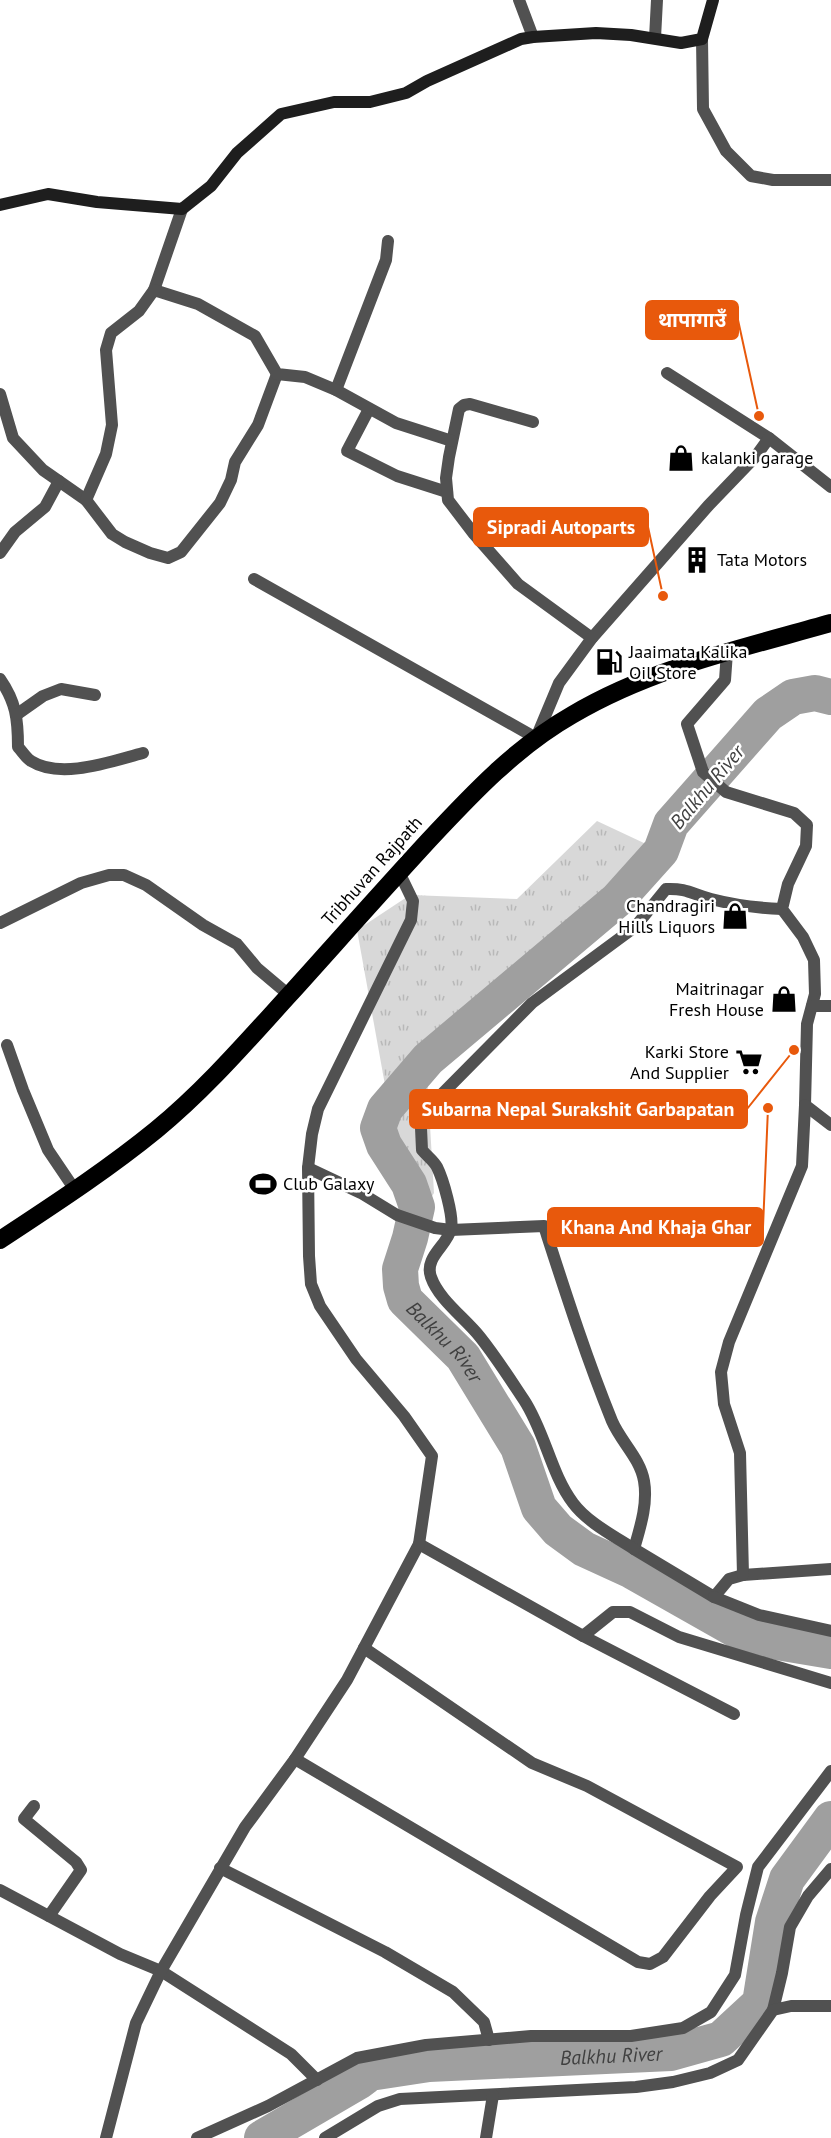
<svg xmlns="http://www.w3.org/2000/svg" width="831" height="2138" font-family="'PT Sans','Noto Sans Devanagari',sans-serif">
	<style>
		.grass { fill: url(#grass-tufts) }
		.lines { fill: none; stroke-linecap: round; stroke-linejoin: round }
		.river { stroke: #9f9f9f; stroke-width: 36 }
		.street { stroke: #515151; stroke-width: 12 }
		.secondary { stroke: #1e1e1e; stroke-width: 12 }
		.highway { stroke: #000; stroke-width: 18 }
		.labels { text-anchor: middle; stroke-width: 5; stroke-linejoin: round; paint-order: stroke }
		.poi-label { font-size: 18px; fill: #000; stroke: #fff; text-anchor: start }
		.street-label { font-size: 18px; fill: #000; stroke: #fff }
		.water-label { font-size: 20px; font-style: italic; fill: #404040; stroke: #fff }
		.leader { fill: none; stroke: #e8590c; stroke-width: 2 }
		.callout-dot { fill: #e8590c; stroke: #fff; stroke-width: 2 }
		.callout { fill: #e8590c; stroke: #e8590c; stroke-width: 2 }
		.callout-label { font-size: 20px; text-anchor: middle; font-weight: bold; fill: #fff }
	</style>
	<defs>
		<pattern id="grass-tufts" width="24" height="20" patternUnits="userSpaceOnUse" patternTransform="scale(1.5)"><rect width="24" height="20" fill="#d8d8d8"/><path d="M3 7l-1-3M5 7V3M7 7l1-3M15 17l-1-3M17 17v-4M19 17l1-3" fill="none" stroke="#b8b8b8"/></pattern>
	</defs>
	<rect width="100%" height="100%" fill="#fff"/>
	<polygon class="grass" points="597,821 661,851 504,973 427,1075 434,1193 411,1229 357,930 410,895 517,899"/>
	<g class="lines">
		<g class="river">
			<path id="s1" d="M831,697L815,693L793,697L768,714L671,824L661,851L617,900L428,1059L385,1109L378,1128L384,1145L409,1184L417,1207L410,1238L400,1269L401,1286L405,1300L463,1357L518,1447L539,1508L558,1530L584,1549L632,1571L738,1631L777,1642L831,1651"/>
			<path id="s2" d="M262,2138L358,2082L370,2073L429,2064L671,2053L721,2039L760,2003L773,1922L787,1879L831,1819"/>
		</g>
		<g class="street">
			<polyline points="519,0 533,37"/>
			<polyline points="655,38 657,0"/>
			<polyline points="702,39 703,109 726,151 751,176 773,180 831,180"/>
			<polyline points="154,290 182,209"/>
			<polyline points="667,373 769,438"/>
			<polyline points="336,390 386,260 388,241"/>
			<polyline points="0,394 13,438 43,470 86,500 112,534 125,542 150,553 168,558 181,552 220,503 231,480 235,462 258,425 277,374"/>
			<polyline points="369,409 347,451 397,476 447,492"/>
			<polyline points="533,422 470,404 464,405 459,409 449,457 446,478 448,500 474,534 518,584 592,638"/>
			<polyline points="86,500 106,454 112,425 106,350 111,333 139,311 154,290 198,304 255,336 277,374 305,377 336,390 396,423 452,441"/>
			<polyline points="0,553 15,532 45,507 59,481"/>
			<polyline points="254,579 536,738 559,683 592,638 708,506 756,456 769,438 831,487"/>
			<polyline points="727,652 725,680 687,724 703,772 726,792 794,813 807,825 806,846 788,884 782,909 803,937 814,960 815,994 807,1024 805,1105 831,1125"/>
			<path d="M0,679C16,702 18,719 18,747C22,751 26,758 31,761C61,780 112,761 143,753"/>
			<polyline points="16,715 43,696 61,689 95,695"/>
			<polyline points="0,923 81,883 109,875 124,875 146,885 203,925 237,944 257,968 289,995"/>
			<polyline points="812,1006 831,1006"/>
			<polyline points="7,1045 23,1090 48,1150 75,1190"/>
			<path d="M308,1168L361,1193L397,1215L435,1228L451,1230L544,1226C565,1291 586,1357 612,1421C621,1442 640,1458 644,1481C648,1504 640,1528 634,1549L714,1597L729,1579L743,1575L831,1569"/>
			<polyline points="419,1544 583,1636 613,1612 630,1612 679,1637 831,1683"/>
			<path d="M634,1549C614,1536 587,1522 573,1503C551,1474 545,1432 524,1400C510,1379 496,1357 480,1337C465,1318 439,1300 431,1277C424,1257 447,1246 451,1229C454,1217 443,1179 437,1167C434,1161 427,1156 422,1150L421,1128L427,1114L443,1093L532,1003L635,927L666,889C687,888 692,894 711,899C734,905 758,908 782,909"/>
			<polyline points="743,1575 740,1453 724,1404 721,1372 729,1342 802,1166 805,1105"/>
			<polyline points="714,1597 759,1615 831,1631"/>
			<polyline points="583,1636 734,1714"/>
			<polyline points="295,1759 638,1962 650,1964 663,1957 710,1896 737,1867 587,1786 532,1763 364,1648"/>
			<polyline points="34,1806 24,1819 76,1862 81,1870 49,1916"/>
			<polyline points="220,1868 385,1952 453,1992 484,2022 489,2040"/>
			<polyline points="0,1890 120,1954 161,1971 291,2054 317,2080"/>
			<polyline points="773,2010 782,1973 790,1927 808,1896 831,1869"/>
			<polyline points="106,2138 136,2023 161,1971 245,1827 295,1759 347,1680 419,1544 432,1456 404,1416 356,1359 320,1306 311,1284 309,1256 308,1168 312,1134 318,1109 411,920 413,901 399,872"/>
			<polyline points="197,2138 268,2106 357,2058 426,2045 531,2036 631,2036 683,2028 711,2012 735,1975 746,1915 758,1867 831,1771"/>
			<polyline points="325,2138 378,2106 400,2099 636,2087 673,2082 710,2073 738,2060 773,2010 791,2006 831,2006"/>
			<polyline points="486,2138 493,2095"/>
		</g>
		<polyline class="secondary" points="0,205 48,194 97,202 182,209 211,186 237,153 281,114 334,102 370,102 406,93 427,81 521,39 533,37 596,33 631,35 681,43 702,39 713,0"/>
		<path class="highway" d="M0,1240C53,1205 107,1170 156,1130C205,1090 248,1040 290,994C336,943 382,891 429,840C472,794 516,747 572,715C651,668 743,648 831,623"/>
	</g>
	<defs>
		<symbol id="shop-bare" viewBox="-9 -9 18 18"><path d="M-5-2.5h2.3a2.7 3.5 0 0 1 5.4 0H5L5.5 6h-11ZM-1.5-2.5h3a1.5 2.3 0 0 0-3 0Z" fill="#000" stroke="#fff" stroke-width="2.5" paint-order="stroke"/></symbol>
		<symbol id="building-bare" viewBox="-9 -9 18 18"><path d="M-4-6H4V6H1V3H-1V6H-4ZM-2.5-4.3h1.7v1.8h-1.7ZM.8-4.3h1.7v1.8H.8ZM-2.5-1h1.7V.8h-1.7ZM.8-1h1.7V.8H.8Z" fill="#000" stroke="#fff" stroke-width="2.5" paint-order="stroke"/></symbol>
		<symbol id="fuel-bare" viewBox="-9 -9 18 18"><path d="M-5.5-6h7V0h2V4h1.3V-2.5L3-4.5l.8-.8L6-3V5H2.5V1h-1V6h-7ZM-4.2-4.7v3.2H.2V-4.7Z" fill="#000" stroke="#fff" stroke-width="2.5" paint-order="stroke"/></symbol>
		<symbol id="supermarket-bare" viewBox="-9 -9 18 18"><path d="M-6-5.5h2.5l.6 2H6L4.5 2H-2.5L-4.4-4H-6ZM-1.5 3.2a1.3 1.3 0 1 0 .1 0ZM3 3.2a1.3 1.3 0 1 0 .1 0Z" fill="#000" stroke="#fff" stroke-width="2.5" paint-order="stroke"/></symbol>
		<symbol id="stadium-bare" viewBox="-9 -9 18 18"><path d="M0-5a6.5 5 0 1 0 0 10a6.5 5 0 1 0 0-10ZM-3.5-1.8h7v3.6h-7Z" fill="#000" stroke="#fff" stroke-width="2.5" paint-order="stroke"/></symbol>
	</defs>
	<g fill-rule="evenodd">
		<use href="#shop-bare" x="662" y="439" width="38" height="38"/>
		<use href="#building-bare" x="678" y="541" width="38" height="38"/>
		<use href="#fuel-bare" x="590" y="643" width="38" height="38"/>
		<use href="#shop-bare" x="716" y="897" width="38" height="38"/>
		<use href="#shop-bare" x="765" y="980" width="38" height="38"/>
		<use href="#supermarket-bare" x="730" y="1043" width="38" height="38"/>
		<use href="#stadium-bare" x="244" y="1165" width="38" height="38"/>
	</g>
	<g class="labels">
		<g class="poi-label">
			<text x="701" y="464">kalanki garage</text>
			<text x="717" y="566">Tata Motors</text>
			<text x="629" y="658">Jaaimata Kalika<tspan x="629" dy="21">Oil Store</tspan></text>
			<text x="715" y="912" text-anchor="end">Chandragiri<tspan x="715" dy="21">Hills Liquors</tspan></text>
			<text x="764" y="995" text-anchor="end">Maitrinagar<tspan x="764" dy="21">Fresh House</tspan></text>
			<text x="729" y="1058" text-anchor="end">Karki Store<tspan x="729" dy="21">And Supplier</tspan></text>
			<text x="283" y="1190">Club Galaxy</text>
		</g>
		<g class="street-label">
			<text transform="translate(372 871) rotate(-48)" y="6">Tribhuvan Rajpath</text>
		</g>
		<g class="water-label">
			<text transform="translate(707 787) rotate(-50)" y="7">Balkhu River</text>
			<text dy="7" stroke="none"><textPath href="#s1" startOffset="886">Balkhu River</textPath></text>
			<text dy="7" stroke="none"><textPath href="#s2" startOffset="368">Balkhu River</textPath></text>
		</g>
	</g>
	<path class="leader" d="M759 416L738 320M663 596L648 527M794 1050L747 1109M768 1108L763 1227"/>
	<g class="callout-dot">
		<circle cx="759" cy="416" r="6"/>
		<circle cx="663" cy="596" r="6"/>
		<circle cx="794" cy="1050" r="6"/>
		<circle cx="768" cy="1108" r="6"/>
	</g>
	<g class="callout">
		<rect x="646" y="301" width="92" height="38" rx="6"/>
		<rect x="474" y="508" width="174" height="38" rx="6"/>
		<rect x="410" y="1090" width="337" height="38" rx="6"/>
		<rect x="548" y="1208" width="215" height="38" rx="6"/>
	</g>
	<g class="callout-label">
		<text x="692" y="327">थापागाउँ</text>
		<text x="561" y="534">Sipradi Autoparts</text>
		<text x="578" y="1116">Subarna Nepal Surakshit Garbapatan</text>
		<text x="656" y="1234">Khana And Khaja Ghar</text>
	</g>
</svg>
